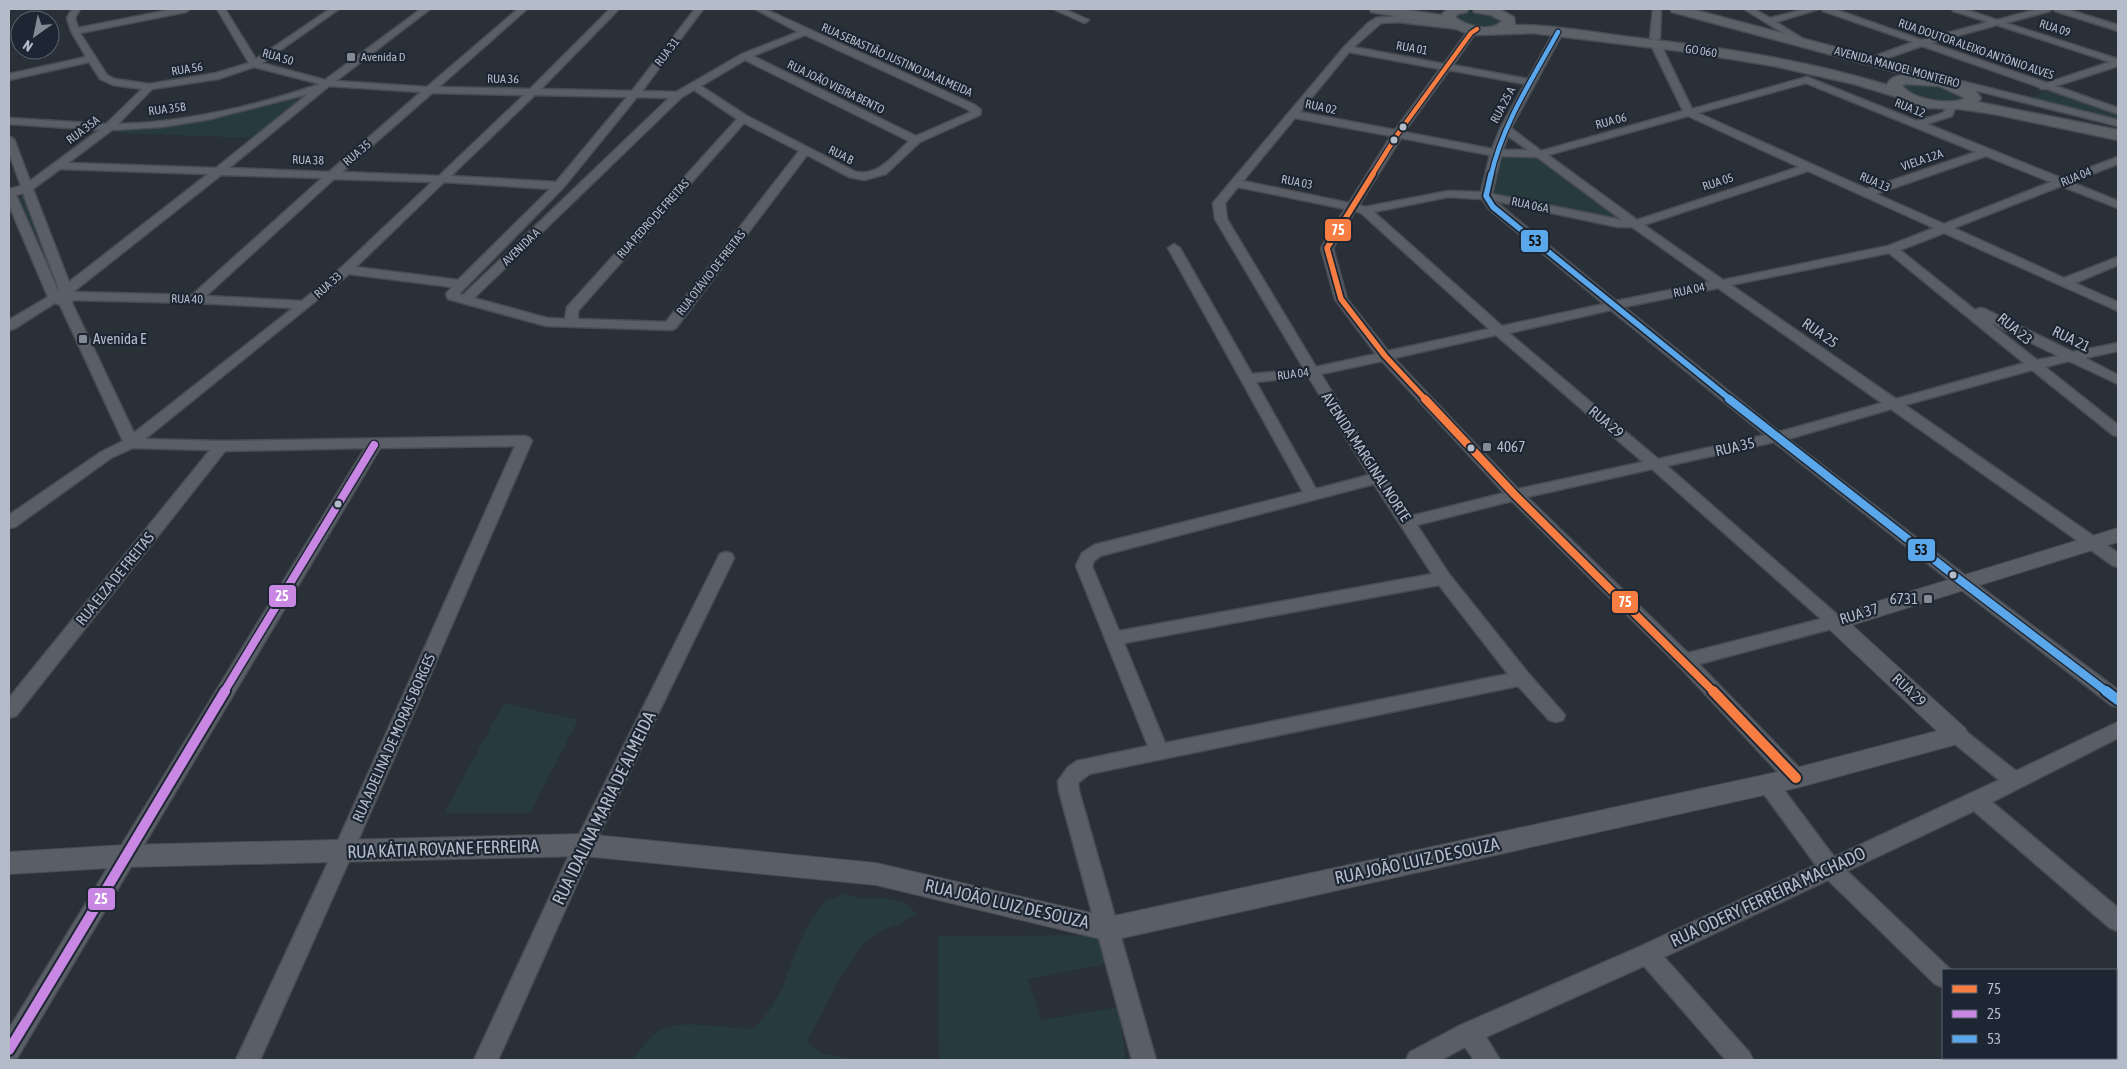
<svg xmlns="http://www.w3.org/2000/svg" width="2127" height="1069" font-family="'Asap Condensed',sans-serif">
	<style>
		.green { fill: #273a3e }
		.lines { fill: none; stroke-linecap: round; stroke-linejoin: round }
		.minor-casing { stroke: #484c53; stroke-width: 3 }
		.tertiary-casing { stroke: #484c53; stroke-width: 2 }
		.primary-casing { stroke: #484c55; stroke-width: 3 }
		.minor { fill: #5a5e66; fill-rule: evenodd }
		.tertiary { fill: #5a5e66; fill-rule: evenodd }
		.primary { fill: #5c6168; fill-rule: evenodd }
		.bus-1-far3-casing { stroke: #1d2633; stroke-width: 7 }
		.bus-1-far2-casing { stroke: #1d2633; stroke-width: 9 }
		.bus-1-far1-casing { stroke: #1d2633; stroke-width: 11 }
		.bus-1-casing { stroke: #1d2633; stroke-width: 14 }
		.bus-2-far1-casing { stroke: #1d2633; stroke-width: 11 }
		.bus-2-casing { stroke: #1d2633; stroke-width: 14 }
		.bus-3-far3-casing { stroke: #1d2633; stroke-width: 7 }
		.bus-3-far2-casing { stroke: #1d2633; stroke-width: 9 }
		.bus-3-far1-casing { stroke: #1d2633; stroke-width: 11 }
		.bus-3-casing { stroke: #1d2633; stroke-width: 14 }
		.bus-1-far3 { stroke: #f77d43; stroke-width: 4.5 }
		.bus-1-far2 { stroke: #f77d43; stroke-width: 5.5 }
		.bus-1-far1 { stroke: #f77d43; stroke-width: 8 }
		.bus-1 { stroke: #f77d43; stroke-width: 10 }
		.bus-2-far1 { stroke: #c787e3; stroke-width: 8 }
		.bus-2 { stroke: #c787e3; stroke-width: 10 }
		.bus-3-far3 { stroke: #5aa8eb; stroke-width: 4.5 }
		.bus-3-far2 { stroke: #5aa8eb; stroke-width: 5.5 }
		.bus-3-far1 { stroke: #5aa8eb; stroke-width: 8 }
		.bus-3 { stroke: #5aa8eb; stroke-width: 10 }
		.poi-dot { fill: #848b96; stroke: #1d2633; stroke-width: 2 }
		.bus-dot { fill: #b4bcc9; stroke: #1d2633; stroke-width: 2 }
		.labels { text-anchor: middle; stroke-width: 4.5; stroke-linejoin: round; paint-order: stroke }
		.far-street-label { font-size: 12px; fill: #b4bcc9; stroke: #1d2633 }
		.far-poi-label { font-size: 12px; fill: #b4bcc9; stroke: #1d2633; text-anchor: start }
		.street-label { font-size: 15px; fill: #b4bcc9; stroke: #1d2633 }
		.poi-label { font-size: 15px; fill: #b4bcc9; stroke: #1d2633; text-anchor: start }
		.near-street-label { font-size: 18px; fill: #b4bcc9; stroke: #1d2633 }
		.line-badge { stroke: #1d2633; stroke-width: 2 }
		.badge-label { font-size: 14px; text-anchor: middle; font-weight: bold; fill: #fff }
		.pale-badge-label { font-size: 14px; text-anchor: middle; font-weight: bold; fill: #111 }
	</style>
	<rect width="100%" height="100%" fill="#2a3038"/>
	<g class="green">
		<path d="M1467,11L1490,13L1502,20V23C1487,30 1465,30 1454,16L1456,14Z"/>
		<path d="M1930,81L1964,97L1963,100C1942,105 1920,102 1903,88V85L1906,82Z"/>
		<polygon points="2050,90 2118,113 2118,121 2030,98"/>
		<polygon points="308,91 314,93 253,138 116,133 122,130 191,122 247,110"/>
		<polygon points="1502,156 1538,157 1626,220 1494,193"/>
		<polygon points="23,195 26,196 59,288 56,288 19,199"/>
		<polygon points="504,703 578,720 530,813 444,813"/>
		<path d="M845,894L863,899L884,898L903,902L917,914L899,924L881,930L864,943L840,978L807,1042L822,1054L861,1060H632C641,1049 649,1037 661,1030C680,1018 730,1029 753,1029L768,1012L781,991L800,942L811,920L826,901Z"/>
		<polygon points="1104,935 1111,963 1028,979 1041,1020 1118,1007 1126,1060 939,1060 938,936"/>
	</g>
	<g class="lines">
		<defs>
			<g id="minor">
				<path d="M72,9H80L75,18L78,28L174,9H190L186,12L80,33L107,75L115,79L149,84L216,73L249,63L217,9H225L256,59L330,9H339L262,63L325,80L421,9H430L336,81L427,87L518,9H527L439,87L530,89L610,9H619L541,89L632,91L695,9H703L642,91L676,92L742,54L798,32L755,9H765L975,105L981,110L980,115L920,142L886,174L864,180L849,177L807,155L676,328L672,330L546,326L448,299L446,294L452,287L349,274L145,439L221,441L525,436L530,438L532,441L353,852L260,1060H236L333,852L515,446L380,448L17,1058L9,1060V1029L365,448L225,451L16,716L9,718V698L210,450L133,448L111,458L15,527L9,528V515L101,452L123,441L60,305L55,303L14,329L9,330V320L48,297L9,205V189L21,186L9,153V136L14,139L30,181L99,130L9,124V118L106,124L142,89L113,85L100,79L89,62L9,80V74L86,57L71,31L67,18ZM805,35L967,109L971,112L916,136L753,56ZM745,60L909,141C894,155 879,176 856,172L747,116L701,86ZM254,67L320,84C259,105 183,123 118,124L152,89L218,79ZM329,86L421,92L329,172L229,168ZM694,90L737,119L567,307L565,319L547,318L474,298L682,97ZM432,93L524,95L439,176L342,172ZM308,94L216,168L68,163L112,130L161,127L206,120ZM535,95L627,97L556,182L451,176ZM637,97L669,98L463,295L459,294L563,188ZM744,123L799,151L666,322L578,319V311ZM60,169L208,174L69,282L33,189ZM221,175L322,178L192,295L73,292ZM334,179L432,182L342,267L302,301L206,296ZM444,182L550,189L458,280L356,267ZM23,193L59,290H58L16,195ZM73,300L195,303L293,308L134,433L72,303Z"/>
				<polygon points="1053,9 1064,9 1089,20 1085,23 1082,22"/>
				<polygon points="1653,9 1661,9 1660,38 1655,41 1650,38"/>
				<polygon points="1744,9 1754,9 1770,18 1806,9 1819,9 1776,22 1802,38 1802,42 1799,43"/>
				<path d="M1822,9H1834L1922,40L1988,22L1953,11L1952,9H1964L1997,20L2038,9H2051L2050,11L2006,23L2118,59V66L2056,86L2118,108V114L2047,89H2041L2039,87L1922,46L1873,63H1867V59L1913,42L1823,11ZM1997,25L2110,62L2047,83L1931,43Z"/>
				<polygon points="2054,9 2066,9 2118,25 2118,31 2055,11"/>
				<path d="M1398,16L1465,24L1469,27L1465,30L1398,22L1381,23L1354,47L1444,64L1468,31L1477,26L1481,29L1474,35L1453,65L1528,79L1555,30H1561L1563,32L1511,128L1541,151L1683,111L1651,45L1656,42L1661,45L1692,109L1807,77L1917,121L1940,114L1944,112L1947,104H1955L1956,106L1952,116L1927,124L2061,178L2118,157V164L2071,182L2118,201V208L2061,186L1954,228L2064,278L2118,257V265L2075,283L2118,302V311L1944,233L1900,250L1975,310L1980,308L1985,309L2073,352L2118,343V351L2085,358L2118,375V384L2069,361L2045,367L2118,425V436L2113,435L2032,370L1905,405L2118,553V567L2112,565L1891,409L1788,439L1966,576L2118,690V707L2111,705L1954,584L1774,442L1667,466L1841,618L1844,622L1841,626L1835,628L1699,664L1803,772L1806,778L1803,784L1796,786L1789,784L1679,666L1512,501L1417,525L1449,574L1528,673L1565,715L1563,720L1556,722L1549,720L1518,686L1089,774L1078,783L1079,791L1156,1060H1132L1059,791L1058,781L1068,767L1077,761L1148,746L1076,566L1082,553L1094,545L1303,492L1168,248L1174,244L1180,248L1252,374L1304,369L1215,219L1213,203L1344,47L1368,23L1376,18ZM1349,52L1440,69L1395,130L1300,112ZM1449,70L1525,84L1500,129L1492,149L1404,132ZM1806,83L1976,152L1867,189L1698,113ZM1688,116L1799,167L1637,220L1548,155ZM1295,118L1391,136L1349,203L1243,181ZM1508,136L1528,150H1503ZM1401,138L1490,155L1481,192L1448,191L1365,207L1359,205ZM1501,156L1537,157L1622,220L1492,194ZM1986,156L2051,182L1944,224L1876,194ZM1808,171L1934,228L1888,246L1723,280L1644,225ZM1238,187L1345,209L1321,248L1335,299L1376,354L1316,367L1227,219L1225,203ZM1448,197L1482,199L1489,209L1604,304L1502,326L1374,212ZM1495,201L1618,227H1632L1710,282L1616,301ZM1355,211L1361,213L1489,329L1388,351L1347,299L1333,248ZM1889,253L2024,363L1896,399L1731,285ZM1718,288L1882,403L1779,432L1624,307ZM1611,310L1765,435L1658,459L1509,333ZM1989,322L2058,356L2037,360ZM1496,335L1643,462L1518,489L1394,358ZM1382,361L1504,493L1411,516L1367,449L1321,374ZM1308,376L1369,475L1316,489L1256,382ZM1652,469L1821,619L1688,653L1527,497ZM1374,484L1432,574L1119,631L1092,566L1094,561L1100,556ZM1439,585L1508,674L1165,743L1124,643Z"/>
				<polygon points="1925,72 2118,120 2118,126 1922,77 1920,75"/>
				<polygon points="726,552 732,554 734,558 594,845 498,1060 474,1060 574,845 718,558 720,554"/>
				<polygon points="2118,722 2118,738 1992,802 2118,908 2118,931 2110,928 1974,811 1847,871 1951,970 1943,970 1943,987 1935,984 1828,880 1664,957 1749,1052 1753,1060 1726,1060 1644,966 1486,1037 1500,1060 1474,1060 1465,1047 1441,1060 1406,1060 1410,1052 1461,1025 1639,947 1816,865 1761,790 1758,784 1761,778 1768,776 1775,778 1834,857 1999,780 1950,740 1947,735 1950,730 1957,727 1964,730 2016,771"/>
				<polygon points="2015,1058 2040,1058 2041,1060 2016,1060"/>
			</g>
			<polygon id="tertiary" points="2118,528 2118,542 1852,625 1965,728 1969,735 1965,742 1796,788 1109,941 876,885 584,856 125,867 9,874 9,852 125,845 584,834 876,863 1109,917 1796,768 1937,731 1827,627 1824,622 1827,617"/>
			<path id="primary" d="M1370,9H1400L1441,15L1448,9H1468L1467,12L1458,14L1455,17C1466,26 1491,33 1502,21L1491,15L1474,12L1473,9H1499L1514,17L1515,25C1553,25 1591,32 1629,37C1716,47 1803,59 1887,85C1889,78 1899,74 1907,75L1672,12L1670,9H1691L1918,69L1975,90L1981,98L1978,102L2118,130V140L1994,114L1960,109L1928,108L1910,104L1897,97L1854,84L1774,66L1688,52L1532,33L1477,35L1463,32L1447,24L1376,13L1371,12ZM1906,84L1939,86L1965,98C1952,106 1911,100 1902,85Z"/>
		</defs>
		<use href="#minor" class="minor-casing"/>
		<use href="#tertiary" class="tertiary-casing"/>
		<use href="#primary" class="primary-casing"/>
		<use href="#minor" class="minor"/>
		<use href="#tertiary" class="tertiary"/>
		<use href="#primary" class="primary"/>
		<defs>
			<polyline id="bus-1-far3" points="1372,175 1397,135 1471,33 1477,29"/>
			<polyline id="bus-1-far2" points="1373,174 1327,248 1341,299 1385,356 1426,400"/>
			<polyline id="bus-1-far1" points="1425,399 1515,495 1714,692"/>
			<polyline id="bus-1" points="1713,691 1796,778"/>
			<polyline id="bus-2-far1" points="224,692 374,445"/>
			<path id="bus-2" d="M9,1050C82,931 153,810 225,691"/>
			<path id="bus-3-far3" d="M1491,175C1503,123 1533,78 1558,32"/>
			<polyline id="bus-3-far2" points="1491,174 1486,196 1493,207 1731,400"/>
			<polyline id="bus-3-far1" points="1729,399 1960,580 2107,692"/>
			<polyline id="bus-3" points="2106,691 2118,700"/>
		</defs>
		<use href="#bus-1-far3" class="bus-1-far3-casing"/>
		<use href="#bus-1-far2" class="bus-1-far2-casing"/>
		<use href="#bus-1-far1" class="bus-1-far1-casing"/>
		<use href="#bus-1" class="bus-1-casing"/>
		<use href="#bus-2-far1" class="bus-2-far1-casing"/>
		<use href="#bus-2" class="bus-2-casing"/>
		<use href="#bus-3-far3" class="bus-3-far3-casing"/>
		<use href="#bus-3-far2" class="bus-3-far2-casing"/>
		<use href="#bus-3-far1" class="bus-3-far1-casing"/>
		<use href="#bus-3" class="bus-3-casing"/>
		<use href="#bus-1-far3" class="bus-1-far3"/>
		<use href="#bus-1-far2" class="bus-1-far2"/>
		<use href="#bus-1-far1" class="bus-1-far1"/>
		<use href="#bus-1" class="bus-1"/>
		<use href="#bus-2-far1" class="bus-2-far1"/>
		<use href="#bus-2" class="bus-2"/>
		<use href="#bus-3-far3" class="bus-3-far3"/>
		<use href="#bus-3-far2" class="bus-3-far2"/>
		<use href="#bus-3-far1" class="bus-3-far1"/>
		<use href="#bus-3" class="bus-3"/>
	</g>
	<g class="poi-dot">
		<rect x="346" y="52" width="10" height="10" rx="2.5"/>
		<rect x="78" y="334" width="10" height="10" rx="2.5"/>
		<rect x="1482" y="442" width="10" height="10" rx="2.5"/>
		<rect x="1923" y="594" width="10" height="10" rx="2.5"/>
	</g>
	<g class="bus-dot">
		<circle cx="1403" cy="127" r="4.5"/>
		<circle cx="1394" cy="140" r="4.5"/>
		<circle cx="1471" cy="448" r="4.5"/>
		<circle cx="338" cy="504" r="4.5"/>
		<circle cx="1953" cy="575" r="4.5"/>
	</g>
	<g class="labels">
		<g class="far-street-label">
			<text transform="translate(2055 28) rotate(18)" y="4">RUA 09</text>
			<text transform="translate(1412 48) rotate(10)" y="4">RUA 01</text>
			<text transform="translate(1976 49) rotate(19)" y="4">RUA DOUTOR ALEIXO ANTÔNIO ALVES</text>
			<text transform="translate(1701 51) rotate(8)" y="4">GO 060</text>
			<text transform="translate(667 52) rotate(-53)" y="4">RUA 31</text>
			<text transform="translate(278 57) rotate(16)" y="4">RUA 50</text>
			<text transform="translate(897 60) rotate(24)" y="4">RUA SEBASTIÃO JUSTINO DA ALMEIDA</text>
			<text transform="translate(1897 67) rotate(15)" y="4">AVENIDA MANOEL MONTEIRO</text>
			<text transform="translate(187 69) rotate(-9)" y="4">RUA 56</text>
			<text transform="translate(503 79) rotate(1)" y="4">RUA 36</text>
			<text transform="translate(836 87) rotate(26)" y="4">RUA JOÃO VIEIRA BENTO</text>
			<text transform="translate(1503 105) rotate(-62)" y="4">RUA 25 A</text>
			<text transform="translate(1321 107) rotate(12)" y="4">RUA 02</text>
			<text transform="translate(1910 108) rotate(22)" y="4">RUA 12</text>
			<text transform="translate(167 109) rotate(-7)" y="4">RUA 35B</text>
			<text transform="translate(1611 121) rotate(-15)" y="4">RUA 06</text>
			<text transform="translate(83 130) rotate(-37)" y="4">RUA 35A</text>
			<text transform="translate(357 153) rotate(-41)" y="4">RUA 35</text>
			<text transform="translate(841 155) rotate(27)" y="4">RUA B</text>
			<text transform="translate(308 160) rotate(2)" y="4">RUA 38</text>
			<text transform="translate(1922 160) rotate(-19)" y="4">VIELA 12A</text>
			<text transform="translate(2076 177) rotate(-22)" y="4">RUA 04</text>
			<text transform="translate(1297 182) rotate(11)" y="4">RUA 03</text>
			<text transform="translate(1718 182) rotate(-18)" y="4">RUA 05</text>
			<text transform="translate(1875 182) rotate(24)" y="4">RUA 13</text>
			<text transform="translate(1530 205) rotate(12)" y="4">RUA 06A</text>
			<text transform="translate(653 219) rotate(-48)" y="4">RUA PEDRO DE FREITAS</text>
			<text transform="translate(521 247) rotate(-44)" y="4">AVENIDA A</text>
			<text transform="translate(711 273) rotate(-52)" y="4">RUA OTÁVIO DE FREITAS</text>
			<text transform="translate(328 285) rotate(-42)" y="4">RUA 33</text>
			<text transform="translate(1689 290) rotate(-12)" y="4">RUA 04</text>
			<text transform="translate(187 299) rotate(2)" y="4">RUA 40</text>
			<text transform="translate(1293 374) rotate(-7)" y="4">RUA 04</text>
		</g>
		<g class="far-poi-label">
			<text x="361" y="61">Avenida D</text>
		</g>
		<g class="street-label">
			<text transform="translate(2015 329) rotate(40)" y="5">RUA 23</text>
			<text transform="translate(1820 333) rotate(35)" y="5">RUA 25</text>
			<text transform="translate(2071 339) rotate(26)" y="5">RUA 21</text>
			<text transform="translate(1606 422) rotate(40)" y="5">RUA 29</text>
			<text transform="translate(1735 447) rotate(-13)" y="5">RUA 35</text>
			<text transform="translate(1366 457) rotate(57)" y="5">AVENIDA MARGINAL NORTE</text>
			<text transform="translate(115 579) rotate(-51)" y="5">RUA ELZA DE FREITAS</text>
			<text transform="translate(1859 614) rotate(-17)" y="5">RUA 37</text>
			<text transform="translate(1909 690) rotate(43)" y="5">RUA 29</text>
			<text transform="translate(394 738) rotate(-66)" y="5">RUA ADELINA DE MORAIS BORGES</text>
		</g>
		<g class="poi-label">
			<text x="93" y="344">Avenida E</text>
			<text x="1497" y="452">4067</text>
			<text x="1918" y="604" text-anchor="end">6731</text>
		</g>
		<g class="near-street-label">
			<text transform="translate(604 808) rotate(-64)" y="6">RUA IDALINA MARIA DE ALMEIDA</text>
			<text transform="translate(443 849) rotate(-2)" y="6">RUA KÁTIA ROVANE FERREIRA</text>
			<text transform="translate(1417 861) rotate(-12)" y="6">RUA JOÃO LUIZ DE SOUZA</text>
			<text transform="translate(1768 897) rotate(-25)" y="6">RUA ODERY FERREIRA MACHADO</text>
			<text transform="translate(1007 904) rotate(13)" y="6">RUA JOÃO LUIZ DE SOUZA</text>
		</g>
	</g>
	<g class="line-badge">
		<rect x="1324" y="218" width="28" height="24" rx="5" fill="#f77d43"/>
		<rect x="1520" y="229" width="29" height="24" rx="5" fill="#5aa8eb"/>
		<rect x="1907" y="538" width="29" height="24" rx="5" fill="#5aa8eb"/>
		<rect x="268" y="584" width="29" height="24" rx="5" fill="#c787e3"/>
		<rect x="1611" y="590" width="28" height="24" rx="5" fill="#f77d43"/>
		<rect x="87" y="887" width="29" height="24" rx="5" fill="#c787e3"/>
	</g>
	<g class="badge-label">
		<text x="1338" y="235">75</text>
		<text x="282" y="601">25</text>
		<text x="1625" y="607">75</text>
		<text x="101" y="904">25</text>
	</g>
	<g class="pale-badge-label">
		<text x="1535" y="246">53</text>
		<text x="1921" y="555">53</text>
	</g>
	<rect width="2127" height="1069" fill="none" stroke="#b4bcc9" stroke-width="20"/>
	<rect x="1942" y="969" width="175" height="90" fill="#1d2633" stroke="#59626f"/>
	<rect x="1952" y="985" width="25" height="8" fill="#f77d43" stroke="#59626f"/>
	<text x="1987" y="994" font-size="15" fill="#b4bcc9">75</text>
	<rect x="1952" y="1010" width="25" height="8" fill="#c787e3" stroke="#59626f"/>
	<text x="1987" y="1019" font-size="15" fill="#b4bcc9">25</text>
	<rect x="1952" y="1035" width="25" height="8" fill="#5aa8eb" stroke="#59626f"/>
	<text x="1987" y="1044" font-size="15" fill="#b4bcc9">53</text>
	<g transform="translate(35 35) rotate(213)"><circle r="24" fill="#1d2633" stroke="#59626f"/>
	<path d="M0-4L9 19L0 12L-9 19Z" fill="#848b96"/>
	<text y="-8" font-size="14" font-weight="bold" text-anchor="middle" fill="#b4bcc9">N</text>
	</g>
</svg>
